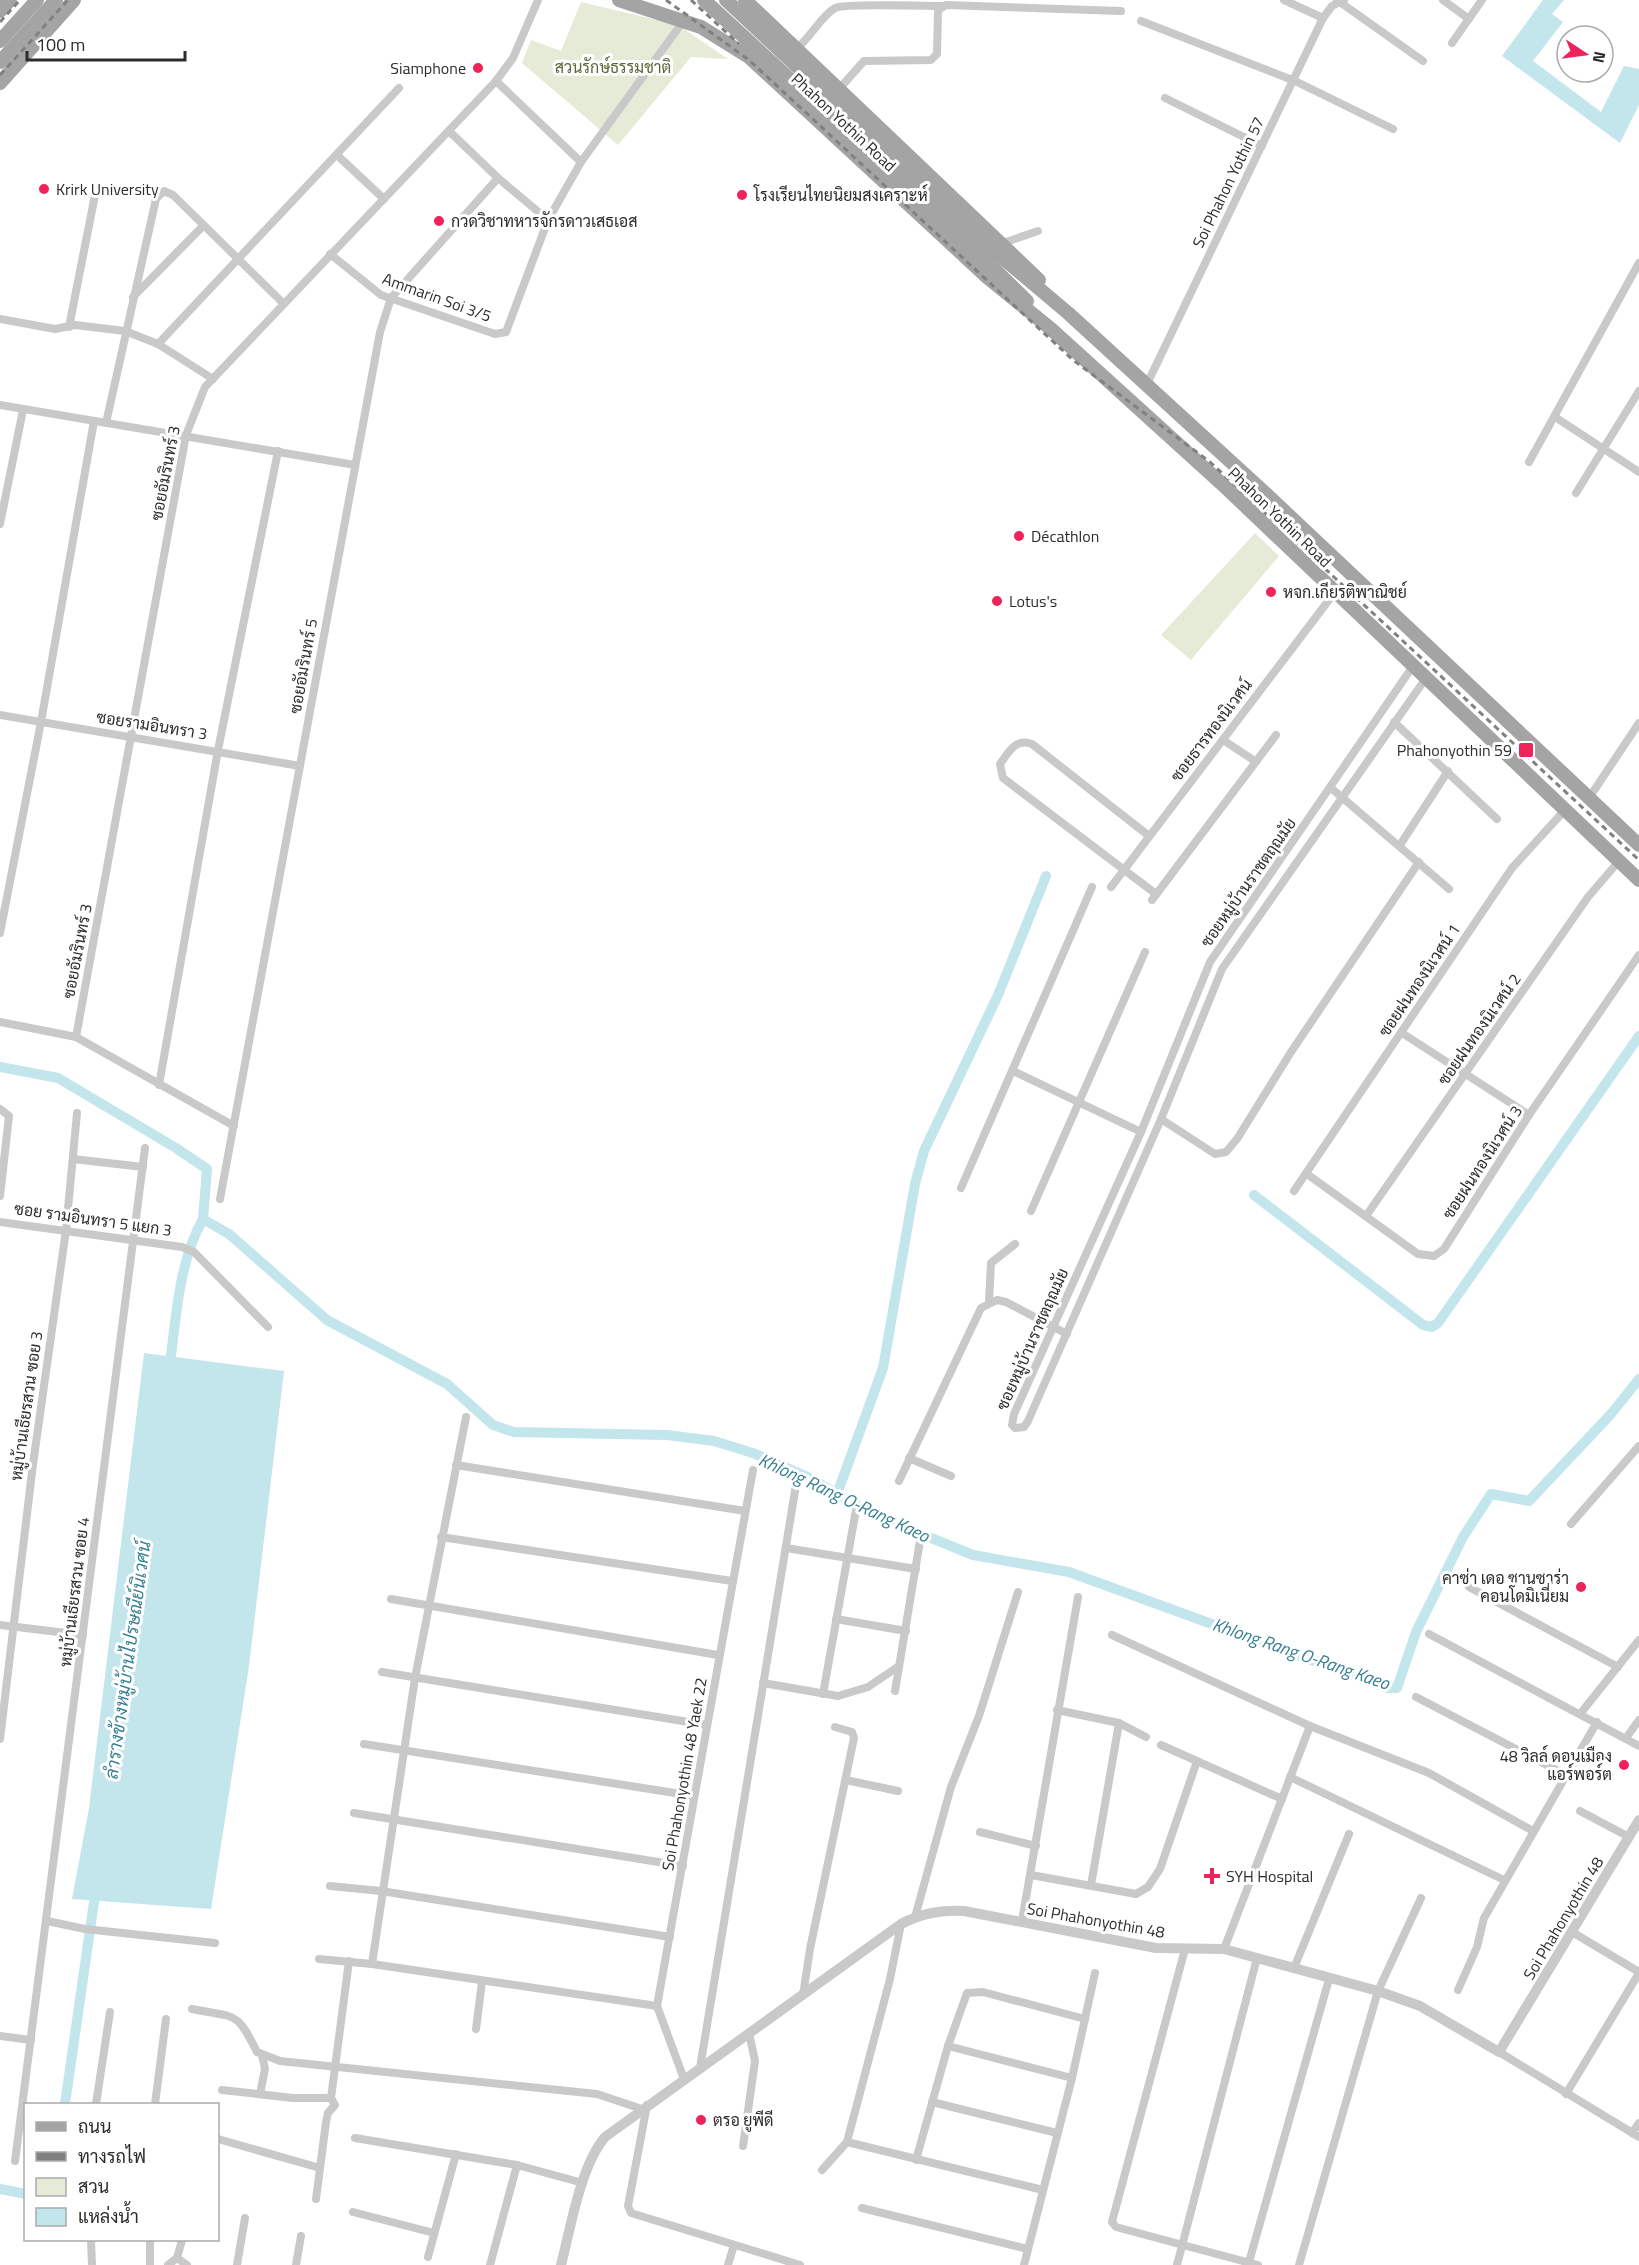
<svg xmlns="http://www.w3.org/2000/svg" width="1639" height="2265" font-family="'Titillium Web',Sarabun,sans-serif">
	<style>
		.green { fill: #e6ebd8 }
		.water { fill: #c3e5ec }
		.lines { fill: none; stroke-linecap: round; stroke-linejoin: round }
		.canal { stroke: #c3e5ec; stroke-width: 10 }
		.minor { stroke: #c9c9c9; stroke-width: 8 }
		.tertiary { stroke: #c9c9c9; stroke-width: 10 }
		.primary { stroke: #a4a4a4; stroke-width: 14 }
		.rail { stroke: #818181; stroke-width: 3; stroke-dasharray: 6 4.5; stroke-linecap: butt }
		.poi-dot { fill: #ee235a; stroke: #fff; stroke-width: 2 }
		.labels { text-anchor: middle; stroke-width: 6; stroke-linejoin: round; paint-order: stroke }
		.park-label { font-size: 16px; fill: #596a38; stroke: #fff }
		.poi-label { font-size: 16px; fill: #2c2c2c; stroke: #fff; text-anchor: start }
		.street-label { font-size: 16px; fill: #2c2c2c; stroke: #fff }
		.water-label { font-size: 18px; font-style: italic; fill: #378092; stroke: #fff }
	</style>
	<rect width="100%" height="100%" fill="#fff"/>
	<g class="green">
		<polygon points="581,2 678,25 728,59 691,57 618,145 522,63 531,40 561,51"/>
		<polygon points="1255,533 1279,556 1191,660 1161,635"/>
	</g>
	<g class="water">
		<polygon points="1543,0 1564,0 1552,14 1563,22 1533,61 1601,112 1624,66 1639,69 1639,105 1620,143 1502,56"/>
		<polygon points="144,1353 284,1371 249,1666 211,1909 72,1899 89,1808"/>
	</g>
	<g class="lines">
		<g class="canal">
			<polyline points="0,1067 58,1078 176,1148 207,1169 203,1219 229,1234 327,1320 447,1384 493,1425 514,1432 667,1435 714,1441 753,1453 810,1478 870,1513 973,1555 1069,1572 1388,1688 1397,1688 1416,1632 1463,1537 1491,1494 1529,1501 1611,1414 1639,1379"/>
			<polyline points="1254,1195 1423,1325 1432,1327 1438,1323 1639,1036"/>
			<path d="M169,1371C176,1321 178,1263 203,1219"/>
			<polyline points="837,1494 883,1368 915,1184 924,1151 998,995 1046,876"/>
			<polyline points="65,2104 96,1888"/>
			<polyline points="0,2189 26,2194"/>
		</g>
		<g class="minor">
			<polyline points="1284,0 1323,18"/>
			<polyline points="1337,0 1423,61"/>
			<polyline points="1443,0 1469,19"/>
			<polyline points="1141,21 1295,81 1393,129"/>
			<polyline points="1452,43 1482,0"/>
			<path d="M797,48C811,37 821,16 835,8C844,3 925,6 942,6"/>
			<polyline points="496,81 581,162"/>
			<polyline points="839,89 864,61 931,60 937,54 938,10 946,5 1121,11"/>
			<polyline points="1165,98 1262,146"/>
			<polyline points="449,131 498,178 548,220"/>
			<polyline points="337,155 384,199"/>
			<polyline points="1003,243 1038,231"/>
			<polyline points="330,254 381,295 495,334 506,332 548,220 581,162 684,20"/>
			<polyline points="133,297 203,226"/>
			<polyline points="0,319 55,329 75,325 125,331 158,344 213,379"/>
			<polyline points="69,327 96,190"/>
			<polyline points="158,344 399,88"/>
			<polyline points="1147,384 1323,18 1332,6 1344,0"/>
			<polyline points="0,405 355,465"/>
			<polyline points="1555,417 1639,472"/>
			<polyline points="106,423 156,199 164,191 173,195 284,304"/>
			<polyline points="1529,462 1639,263"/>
			<polyline points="1576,493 1639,391"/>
			<polyline points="0,524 23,410"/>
			<polyline points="1413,666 1210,962 1141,1132 1014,1414 1012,1425 1015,1428 1024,1427 1028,1421 1161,1119 1222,969 1426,678"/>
			<polyline points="0,715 300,766"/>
			<polyline points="1394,722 1497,819"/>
			<polyline points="1223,740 1255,761"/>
			<polyline points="1331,788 1449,889"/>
			<polyline points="1589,798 1639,723"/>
			<path d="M1149,836L1032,744C1015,738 1009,752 1000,764L1003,778L1156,894"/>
			<polyline points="1400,845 1448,771"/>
			<polyline points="1111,887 1335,592"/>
			<polyline points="1152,900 1276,735"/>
			<polyline points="0,933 41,722 94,421"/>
			<polyline points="0,1022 76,1037 234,1126"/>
			<polyline points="1402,1033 1529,1115"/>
			<polyline points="76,1037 186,435 205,387 496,81 513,58 538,0"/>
			<polyline points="1013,1071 1141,1132"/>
			<polyline points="159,1085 218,750 278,451"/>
			<polyline points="0,1109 9,1116 0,1196"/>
			<polyline points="1161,1119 1215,1154 1226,1152 1237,1139 1291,1052 1419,862"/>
			<polyline points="73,1159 143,1167"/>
			<polyline points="1307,1174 1418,1254 1434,1256 1444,1249 1529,1115 1639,955"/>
			<polyline points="961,1188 1092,887"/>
			<polyline points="1294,1191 1512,868 1564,811"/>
			<polyline points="220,1199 380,332 391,298 498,178"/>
			<polyline points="1031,1211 1145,952"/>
			<polyline points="1366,1216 1588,897 1619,861"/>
			<polyline points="0,1222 182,1247 194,1252 268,1327"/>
			<polyline points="989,1302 991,1263 1015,1244"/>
			<polyline points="909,1458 951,1476"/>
			<polyline points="456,1465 745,1511"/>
			<polyline points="899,1481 981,1308 997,1300 1006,1302 1067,1334"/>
			<polyline points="1571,1524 1639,1446"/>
			<polyline points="441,1537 732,1581"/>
			<polyline points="786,1548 916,1569"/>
			<polyline points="1469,1587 1618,1667"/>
			<polyline points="391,1599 718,1655"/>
			<polyline points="836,1619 906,1631"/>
			<polyline points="0,1625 83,1635"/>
			<polyline points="1429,1634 1639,1746"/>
			<polyline points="1112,1635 1310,1726 1429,1773 1533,1831"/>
			<polyline points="382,1672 707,1725"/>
			<polyline points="763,1683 838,1696 868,1687 899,1666"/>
			<polyline points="895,1691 920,1541"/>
			<polyline points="823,1694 856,1510"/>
			<polyline points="1416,1697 1566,1775"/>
			<polyline points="1057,1710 1119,1723 1146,1737"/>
			<polyline points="1580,1714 1639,1640"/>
			<polyline points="1626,1738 1639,1720"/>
			<polyline points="0,1739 33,1464 66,1230 77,1113"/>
			<polyline points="364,1744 694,1796"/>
			<polyline points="1161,1745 1282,1799"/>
			<polyline points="1290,1777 1504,1880"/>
			<polyline points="846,1780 898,1791"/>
			<polyline points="1580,1811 1629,1837"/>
			<polyline points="354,1813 683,1866"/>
			<polyline points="980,1832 1036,1846"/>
			<polyline points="1031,1875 1136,1894 1148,1887 1160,1869 1197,1761"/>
			<polyline points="1091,1885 1119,1723"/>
			<polyline points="330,1886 381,1891 670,1937"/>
			<polyline points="915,1917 951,1787 979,1716 1018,1592"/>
			<polyline points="47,1921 85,1929 215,1943"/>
			<polyline points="1022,1921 1078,1597"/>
			<polyline points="1572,1932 1639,1972"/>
			<polyline points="1185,1949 1112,2222 1116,2227 1258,2265"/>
			<polyline points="1224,1949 1310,1726"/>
			<polyline points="319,1959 372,1964 657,2006"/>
			<polyline points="372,1964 415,1678 466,1417"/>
			<polyline points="1294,1968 1349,1834"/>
			<polyline points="1458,1990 1477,1947 1484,1918 1597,1722"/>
			<polyline points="803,1995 810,1949 854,1738 852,1732 835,1727"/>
			<path d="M192,2009C237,2018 236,2010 257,2052L280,2061L597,2094L642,2109"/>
			<polyline points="476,2029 482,1982"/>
			<polyline points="0,2036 31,2040"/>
			<polyline points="948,2046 1072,2078"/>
			<polyline points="1499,2052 1639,2137"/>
			<polyline points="700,2068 796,1485"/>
			<polyline points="684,2079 657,2006 753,1470"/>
			<polyline points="222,2090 293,2098 331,2098"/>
			<polyline points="260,2094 265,2069 262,2055"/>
			<polyline points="1566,2094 1639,1973"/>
			<polyline points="932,2102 1057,2133"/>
			<polyline points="96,2104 110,2012"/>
			<polyline points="155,2104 166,2019"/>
			<polyline points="647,2105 628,2206 631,2213 800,2265"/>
			<polyline points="1632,2133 1639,2123"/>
			<polyline points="355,2138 517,2165 583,2183"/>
			<polyline points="218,2139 320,2168"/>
			<polyline points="847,2142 1043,2190"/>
			<polyline points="743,2146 755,2061 749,2033"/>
			<polyline points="916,2160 948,2046 967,1993 983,1992 1085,2019"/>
			<polyline points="15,2161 145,1148"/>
			<polyline points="822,2170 847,2142 890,1979 901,1924"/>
			<polyline points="316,2199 326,2122 328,2113 335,2105 331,2098 349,1961"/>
			<polyline points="862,2208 1028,2249"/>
			<polyline points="353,2212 434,2233"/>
			<polyline points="91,2240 92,2265"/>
			<polyline points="150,2240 150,2265"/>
			<polyline points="428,2257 456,2154"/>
			<polyline points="177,2258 182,2240"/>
			<polyline points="1249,2262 1329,1979"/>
			<polyline points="168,2265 177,2258 187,2265"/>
			<polyline points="237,2265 245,2218"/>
			<polyline points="296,2265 301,2236"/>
			<polyline points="490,2265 517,2165"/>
			<polyline points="728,2265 734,2245"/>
			<polyline points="1024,2265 1072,2078 1095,1973"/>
			<polyline points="1177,2265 1257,1958"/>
			<polyline points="1299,2265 1378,1991 1421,1898"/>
		</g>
		<path class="tertiary" d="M561,2265C571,2227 580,2167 605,2137L901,1924C922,1913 941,1910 964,1911L1156,1948L1224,1949L1378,1991L1420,2006L1499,2052L1639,1820"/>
		<g class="primary">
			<polyline points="619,0 701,27 749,57 987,277 1051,329 1222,484 1639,880"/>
			<polyline points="704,0 977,252 1027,301"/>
			<polyline points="726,0 998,254 1068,313 1265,493 1639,845"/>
			<polyline points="745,0 1039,280"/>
			<polyline points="0,11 10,0"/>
			<polyline points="0,41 37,0"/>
			<polyline points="0,62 56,0"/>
			<polyline points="0,83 74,0"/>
		</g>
		<g class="rail">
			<polyline points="666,0 749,60 1073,360 1210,462 1639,860"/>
			<polyline points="691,0 739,44"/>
			<polyline points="0,22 20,0"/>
			<polyline points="0,75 68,0"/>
		</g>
	</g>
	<g class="poi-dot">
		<circle cx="478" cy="68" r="6"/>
		<circle cx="44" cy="189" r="6"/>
		<circle cx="742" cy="195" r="6"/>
		<circle cx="439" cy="221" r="6"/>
		<circle cx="1019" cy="536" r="6"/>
		<circle cx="1271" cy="592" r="6"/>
		<circle cx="997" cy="601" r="6"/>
		<rect x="1518" y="742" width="16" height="16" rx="3"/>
		<circle cx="1581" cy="1587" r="6"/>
		<circle cx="1624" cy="1765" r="6"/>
		<path d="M1209 1867h6v6h6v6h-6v6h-6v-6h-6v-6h6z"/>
		<circle cx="701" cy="2120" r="6"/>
	</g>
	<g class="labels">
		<g class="park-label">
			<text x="613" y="73">สวนรักษ์ธรรมชาติ</text>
		</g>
		<g class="poi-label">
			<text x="466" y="74" text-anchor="end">Siamphone</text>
			<text x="56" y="195">Krirk University</text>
			<text x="754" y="201">โรงเรียนไทยนิยมสงเคราะห์</text>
			<text x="451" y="227">กวดวิชาทหารจักรดาวเสธเอส</text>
			<text x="1031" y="542">Décathlon</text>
			<text x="1283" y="598">หจก.เกียรติพาณิชย์</text>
			<text x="1009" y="607">Lotus's</text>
			<text x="1512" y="756" text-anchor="end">Phahonyothin 59</text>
			<text x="1569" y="1584" text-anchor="end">คาซ่า เดอ ซานซาร่า<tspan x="1569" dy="18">คอนโดมิเนี่ยม</tspan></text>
			<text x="1612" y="1762" text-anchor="end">48 วิลล์ ดอนเมือง<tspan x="1612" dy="18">แอร์พอร์ต</tspan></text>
			<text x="1226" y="1882">SYH Hospital</text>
			<text x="713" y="2126">ตรอ ยูพีดี</text>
		</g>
		<g class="street-label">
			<text transform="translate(844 122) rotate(43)" y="6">Phahon Yothin Road</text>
			<text transform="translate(1228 182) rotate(-64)" y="6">Soi Phahon Yothin 57</text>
			<text transform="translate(437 297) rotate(20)" y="6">Ammarin Soi 3/5</text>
			<text transform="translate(165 473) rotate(-79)" y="6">ซอยอัมรินทร์ 3</text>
			<text transform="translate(1280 517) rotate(44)" y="6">Phahon Yothin Road</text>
			<text transform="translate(303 666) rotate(-80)" y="6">ซอยอัมรินทร์ 5</text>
			<text transform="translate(152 725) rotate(9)" y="6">ซอยรามอินทรา 3</text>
			<text transform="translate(1211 730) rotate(-53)" y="6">ซอยธารทองนิเวศน์</text>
			<text transform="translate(1248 882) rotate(-55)" y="6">ซอยหมู่บ้านราชตฤณมัย</text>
			<text transform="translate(77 951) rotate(-79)" y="6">ซอยอัมรินทร์ 3</text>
			<text transform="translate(1419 980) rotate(-56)" y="6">ซอยฝนทองนิเวศน์ 1</text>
			<text transform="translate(1479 1029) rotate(-55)" y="6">ซอยฝนทองนิเวศน์ 2</text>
			<text transform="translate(1482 1162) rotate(-57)" y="6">ซอยฝนทองนิเวศน์ 3</text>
			<text transform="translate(93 1219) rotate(8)" y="6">ซอย รามอินทรา 5 แยก 3</text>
			<text transform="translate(1032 1339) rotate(-66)" y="6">ซอยหมู่บ้านราชตฤณมัย</text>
			<text transform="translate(26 1406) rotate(-82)" y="6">หมู่บ้านเธียรสวน ซอย 3</text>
			<text transform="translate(74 1592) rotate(-83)" y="6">หมู่บ้านเธียรสวน ซอย 4</text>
			<text transform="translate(684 1774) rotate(-80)" y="6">Soi Phahonyothin 48 Yaek 22</text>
			<text transform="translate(1563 1918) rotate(-59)" y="6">Soi Phahonyothin 48</text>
			<text transform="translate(1096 1920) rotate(10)" y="6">Soi Phahonyothin 48</text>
		</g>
		<g class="water-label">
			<text transform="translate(844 1498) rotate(25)" y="6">Khlong Rang O-Rang Kaeo</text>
			<text transform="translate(1301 1654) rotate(19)" y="6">Khlong Rang O-Rang Kaeo</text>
			<text transform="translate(128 1660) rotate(-82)" y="6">ลำรางข้างหมู่บ้านไปรษณีย์นิเวศน์</text>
		</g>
	</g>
	<rect x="24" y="2103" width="195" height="138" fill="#ffffff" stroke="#ababab" stroke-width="1.5"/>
	<rect x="36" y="2122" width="30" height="9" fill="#a4a4a4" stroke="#ababab" stroke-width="1.5"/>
	<text x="78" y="2133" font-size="18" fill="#2c2c2c">ถนน</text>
	<rect x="36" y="2152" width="30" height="9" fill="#818181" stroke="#ababab" stroke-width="1.5"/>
	<text x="78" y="2163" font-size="18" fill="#2c2c2c">ทางรถไฟ</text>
	<rect x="36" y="2178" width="30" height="18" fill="#e6ebd8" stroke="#ababab" stroke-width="1.5"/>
	<text x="78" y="2193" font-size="18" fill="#2c2c2c">สวน</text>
	<rect x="36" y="2208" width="30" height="18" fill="#c3e5ec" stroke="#ababab" stroke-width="1.5"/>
	<text x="78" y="2223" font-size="18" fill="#2c2c2c">แหล่งน้ำ</text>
	<g transform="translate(1585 54) rotate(103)"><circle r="28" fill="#ffffff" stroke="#ababab" stroke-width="1.5"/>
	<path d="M0-4.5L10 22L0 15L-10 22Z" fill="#ee235a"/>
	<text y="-9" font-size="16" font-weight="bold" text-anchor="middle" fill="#2c2c2c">N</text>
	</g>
	<path d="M27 51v9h158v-9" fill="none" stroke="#2c2c2c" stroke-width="3"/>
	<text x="36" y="51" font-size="18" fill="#2c2c2c" stroke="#ffffff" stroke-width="4.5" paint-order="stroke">100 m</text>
</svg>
